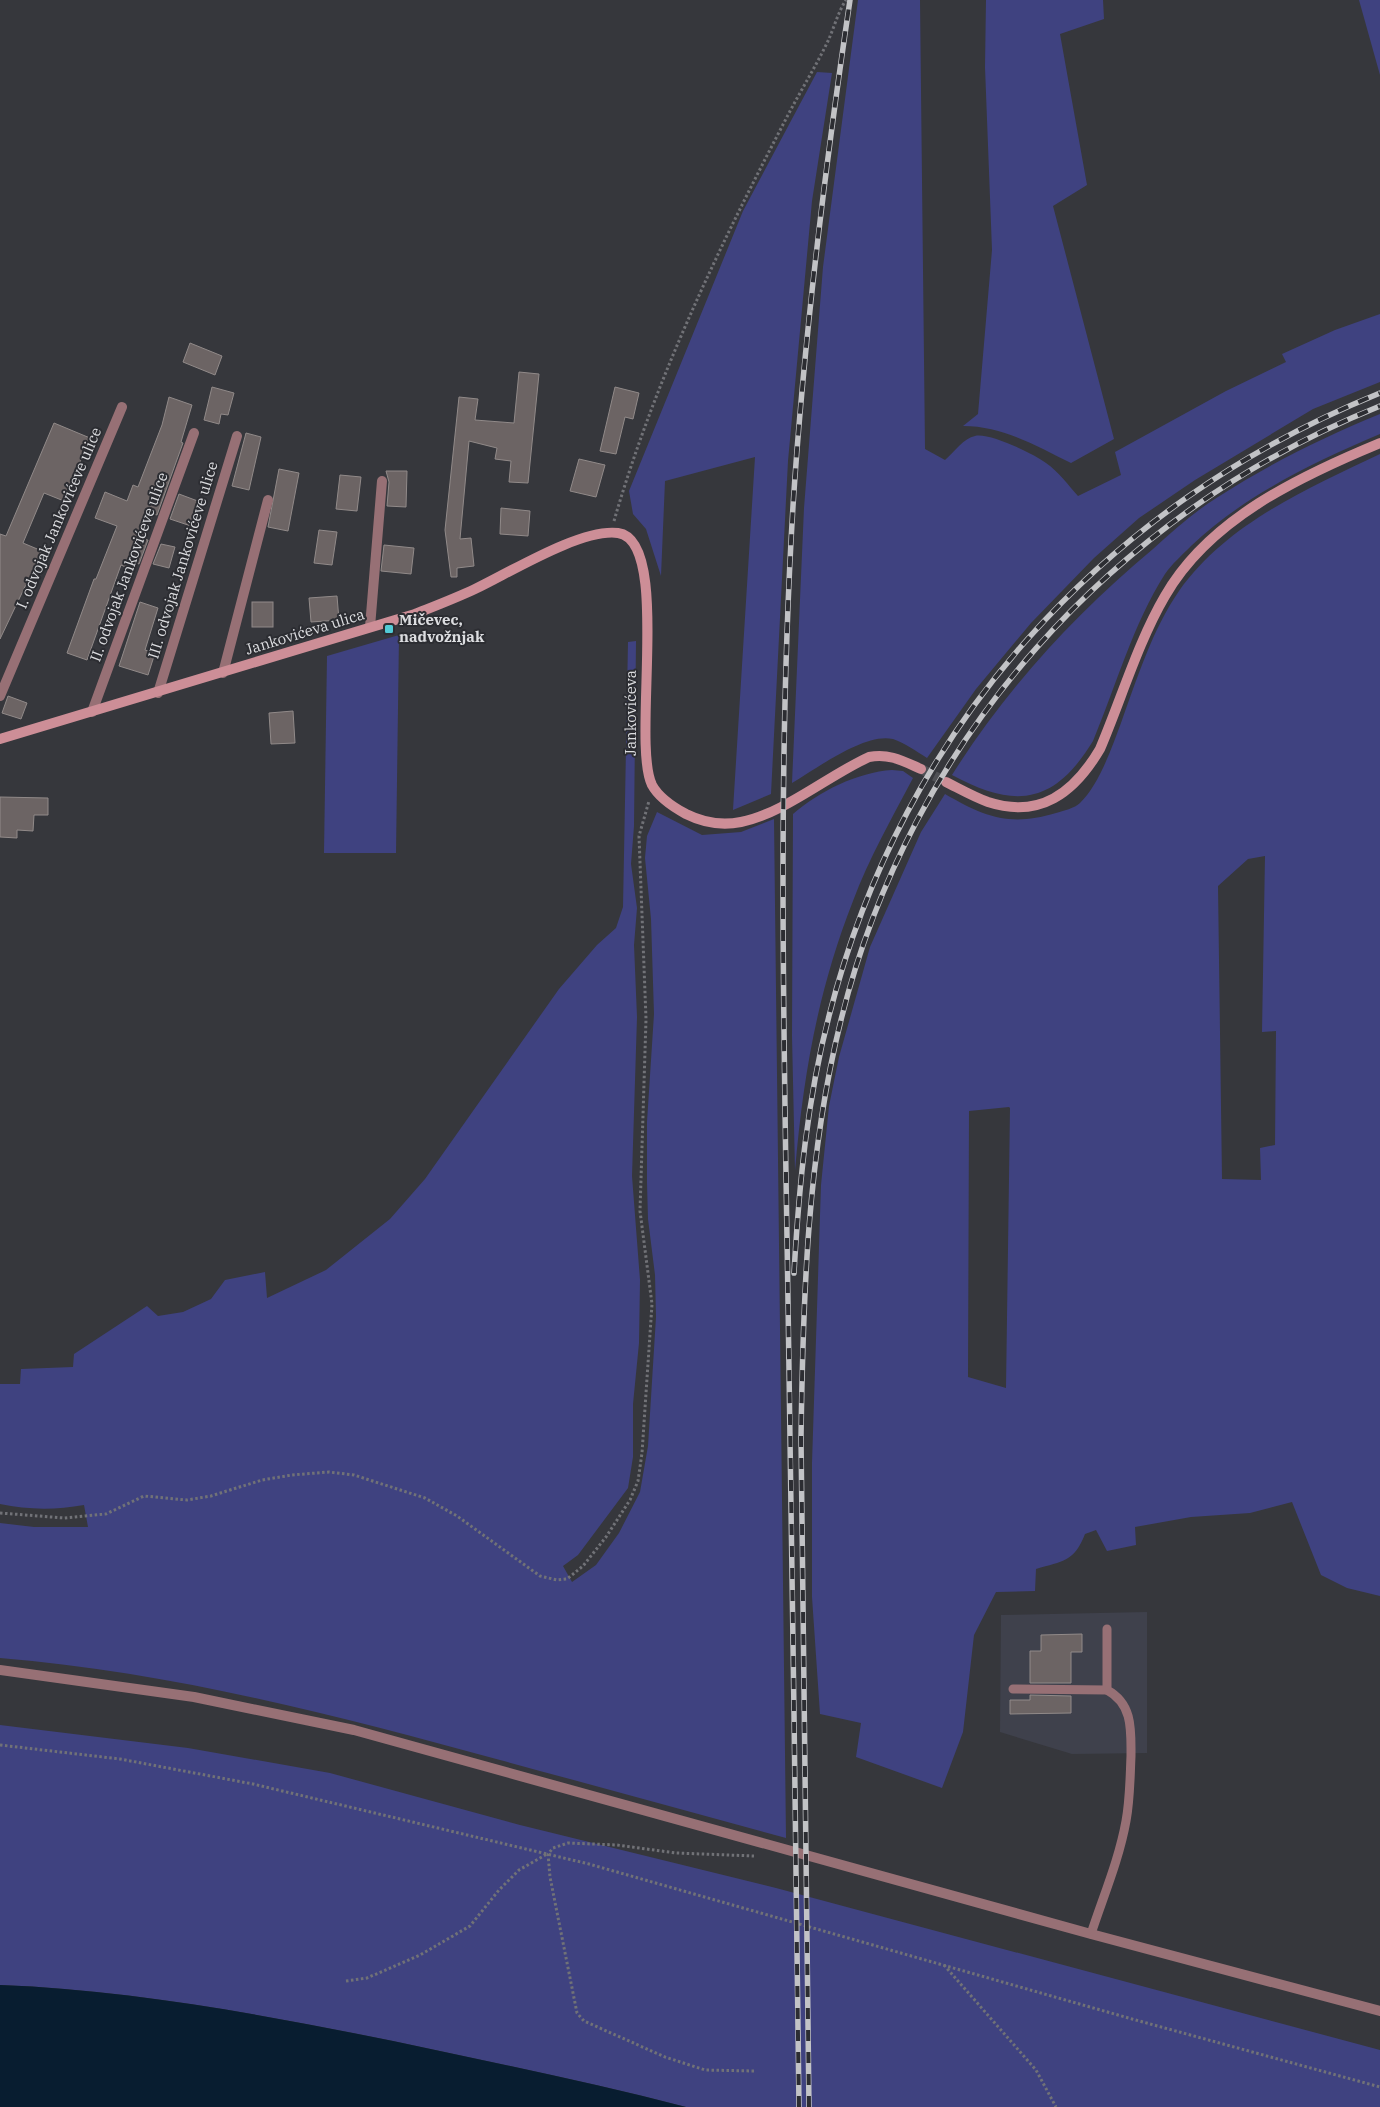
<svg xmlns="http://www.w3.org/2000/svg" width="1380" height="2107" font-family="'IBM Plex Serif',serif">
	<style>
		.built { fill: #3f414c }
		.green { fill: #3f4280; fill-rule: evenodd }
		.water { fill: #081d30 }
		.building { fill: #6c6464; stroke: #918a89 }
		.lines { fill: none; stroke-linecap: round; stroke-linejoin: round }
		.secondary-tunnel { stroke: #4f5055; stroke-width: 10; stroke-dasharray: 10 5; stroke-linecap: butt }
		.path { stroke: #717277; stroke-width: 3; stroke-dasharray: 2.5 2.5; stroke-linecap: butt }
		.service { stroke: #977075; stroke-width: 9 }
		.minor { stroke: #977075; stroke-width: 10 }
		.secondary { stroke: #cd8e97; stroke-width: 10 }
		.rail-casing { stroke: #c2c3c6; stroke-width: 5.5 }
		.rail { stroke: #2c2d32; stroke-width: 4; stroke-dasharray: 11; stroke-linecap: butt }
		.poi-dot { fill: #52cbd7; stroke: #2c2d32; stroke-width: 2 }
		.labels { text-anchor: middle; stroke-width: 4; stroke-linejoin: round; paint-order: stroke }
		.street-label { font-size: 15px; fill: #dcdde0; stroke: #2c2d32 }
		.poi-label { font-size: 15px; font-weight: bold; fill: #dcdde0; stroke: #2c2d32; text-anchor: start }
	</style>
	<rect width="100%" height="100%" fill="#36373c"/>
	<polygon class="built" points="1147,1612 1147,1753 1072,1754 1000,1732 1001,1615"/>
	<g class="green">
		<path d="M858,0H920L925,449L945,460C954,452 964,438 975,436C988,432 1035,454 1046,463C1059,472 1068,485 1078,496L1121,475L1115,452L1226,391L1286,362L1282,354L1335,330L1380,314V382L1313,409L1195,480L1139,518L1094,558L1031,623L976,689L927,758C916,751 905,743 893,739C865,732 816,769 792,783L804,508L823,267Z"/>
		<path d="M986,0H1103L1104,19L1060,34L1087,185L1053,206L1114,439L1071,463C1036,446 1003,426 963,426L978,414L992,250L985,67Z"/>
		<polygon points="1359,0 1380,0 1380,75"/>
		<polygon points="817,72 832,73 812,201 788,461 771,794 733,810 755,457 665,481 661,576 646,529 633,514 629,491 743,211"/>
		<path d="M1380,414V434C1312,463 1245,495 1191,546C1182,555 1172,564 1165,574C1133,624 1116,686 1093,741C1054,805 1015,809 952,775C1006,689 1075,614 1153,549C1173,531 1195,511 1218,497C1269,464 1324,437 1380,414Z"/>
		<path d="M1380,454V1596L1347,1588L1321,1575L1292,1502L1250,1513L1191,1517L1135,1527L1136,1545L1107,1551L1096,1530L1085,1534C1074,1562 1063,1561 1036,1569L1035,1591L996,1592L974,1635L963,1732L942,1788L856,1757L861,1723L820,1714L812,1597V1463L821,1185L829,1106L839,1057L870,947L921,832L945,794C985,817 1010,827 1056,813C1063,811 1075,808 1080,803C1099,785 1112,747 1121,723C1137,679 1152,630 1179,591C1227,523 1307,489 1380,454ZM1265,856L1262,1032L1276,1031L1275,1145L1260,1148L1261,1180L1222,1179L1218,886L1248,859ZM1009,1107L1010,1108L1006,1388L968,1377L969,1111Z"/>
		<polygon points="399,635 396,853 324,853 327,656"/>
		<path d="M636,641L634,826L631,864L637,908L634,945L637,1017L632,1176L640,1280L639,1343L633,1404V1457L628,1488L578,1555L563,1566L572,1582L596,1565L619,1533L640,1492L648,1446L656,1317L655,1275L648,1219L647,1183V1122L654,1014L651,919L645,858L647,836L657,812L702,835L741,832L774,819L786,1838C691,1812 596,1786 500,1760C336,1715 170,1672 0,1658V1523L34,1527H88L84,1505C56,1510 28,1510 0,1504V1384H20L21,1369L73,1367L74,1354L147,1306L158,1316L183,1312L211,1299L225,1280L265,1272L267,1298L326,1270L390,1219L425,1179L559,989L597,945L616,928L623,907L628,642Z"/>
		<path d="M892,770L903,771L913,778C892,818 869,858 853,901C818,990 803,1076 795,1171L792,1036L793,814C818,792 858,772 892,770Z"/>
		<path d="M0,1725L188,1748L330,1773L520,1825L776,1888L1380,2050V2107H686C589,2082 491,2062 393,2041C264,2015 132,1990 0,1985Z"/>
	</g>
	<path class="water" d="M0,1985C132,1990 264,2015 393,2041C491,2062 589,2082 686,2107H0Z"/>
	<g class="building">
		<polygon points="190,343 222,356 215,375 183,362"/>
		<polygon points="519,372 539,374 528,483 509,482 511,461 495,459 497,448 469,441 460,539 471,538 474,566 457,568 457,577 451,577 445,530 459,397 478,399 475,420 514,423"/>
		<polygon points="212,387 234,393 228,415 221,414 219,424 204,420"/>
		<polygon points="615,387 639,393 633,419 625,417 616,454 600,451"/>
		<polygon points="169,397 192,405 181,442 183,443 157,515 153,514 143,539 148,540 139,564 131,561 128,568 121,565 87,660 67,653 94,579 96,579 117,526 95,518 105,492 127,501 133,485 138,487 162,425"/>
		<polygon points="54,423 90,438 64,501 44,493 23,543 42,551 0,639 0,534 6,536"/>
		<polygon points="246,433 261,437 249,490 232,486"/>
		<polygon points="579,459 605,465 596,497 570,491"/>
		<polygon points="279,469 299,473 288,531 268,527"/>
		<polygon points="386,471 407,471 406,507 387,506 389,482"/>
		<polygon points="340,475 361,477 357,511 336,509"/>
		<polygon points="179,494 203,503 194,527 170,519"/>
		<polygon points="501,508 530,511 528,536 500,534"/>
		<polygon points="319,530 337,532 332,565 314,563"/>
		<polygon points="161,544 175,547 169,568 153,564"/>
		<polygon points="384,545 414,548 411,574 381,571"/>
		<polygon points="337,596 339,620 311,622 309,598"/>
		<polygon points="140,602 158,608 145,650 155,653 148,675 119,666"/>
		<rect x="252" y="602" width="21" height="25"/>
		<polygon points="8,696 27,703 21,719 2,713"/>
		<polygon points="293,711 295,743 271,744 269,713"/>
		<polygon points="0,797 48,798 48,815 34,815 33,831 17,830 17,838 0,837"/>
		<polygon points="1082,1634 1082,1652 1071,1652 1071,1683 1030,1683 1030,1651 1041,1651 1041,1635"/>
		<polygon points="1030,1695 1071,1696 1071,1713 1010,1714 1010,1700 1030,1700"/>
	</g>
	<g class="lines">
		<polyline class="secondary-tunnel" points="921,769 946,782"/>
		<g class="path">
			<path d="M614,521C655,379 720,245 788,115C801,90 816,66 828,41C834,28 838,12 846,0"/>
			<polyline points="0,1513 64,1518 106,1514 144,1496 187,1500 211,1496 262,1480 292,1475 329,1472 354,1475 425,1498 457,1516 540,1576 557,1580 567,1579 583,1566 606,1537 630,1500 638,1481 642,1453 652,1304 640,1211 646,1019 639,836 649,801"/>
			<polyline points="0,1745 120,1759 253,1784 589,1864 1132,2019 1380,2087"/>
			<polyline points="944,1965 1036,2070 1056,2107"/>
			<polyline points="346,1981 367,1978 420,1955 470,1926 499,1890 519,1870 547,1854"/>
			<polyline points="754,2071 705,2070 665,2057 584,2021 577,2013 550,1877 548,1854 553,1848 568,1843 617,1845 676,1853 754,1856"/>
		</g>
		<g class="service">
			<polyline points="1013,1689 1107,1690"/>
			<path d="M1091,1934C1103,1897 1119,1860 1126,1821C1130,1800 1130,1778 1131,1756C1131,1730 1133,1704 1107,1690V1629"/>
		</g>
		<g class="minor">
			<polyline points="370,627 382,481"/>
			<polyline points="223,673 268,500"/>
			<polyline points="158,693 237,436"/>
			<polyline points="0,696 122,407"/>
			<polyline points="92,712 194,433"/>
			<polyline points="0,1670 194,1697 354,1730 1091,1934 1380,2011"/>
		</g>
		<g class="secondary">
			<path d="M0,739L415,614C435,606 456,598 475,589C509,573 581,528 618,533C672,540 631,742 652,785C659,798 673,807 686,814C704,823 721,826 741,822C783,814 829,775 869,757C889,753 903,761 921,769"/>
			<path d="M946,782C960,789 974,797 988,802C1040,819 1074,793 1100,749C1121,700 1138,642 1165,596C1209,519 1300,476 1380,443"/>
		</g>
		<defs>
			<g id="rail">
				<path d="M794,1273C799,1186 807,1100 829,1016C902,727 1105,504 1380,393"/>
				<path d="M799,2107C795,1838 793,1570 788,1301C784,1036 777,771 793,506C804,336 825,168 850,0"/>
				<path d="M809,2107L801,1438C803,1298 807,1156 841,1020C910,740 1113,513 1380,406"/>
			</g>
		</defs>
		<use href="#rail" class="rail-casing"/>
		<use href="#rail" class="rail"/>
	</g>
	<rect class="poi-dot" x="384" y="624" width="10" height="10" rx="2.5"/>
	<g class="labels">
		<g class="street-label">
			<text transform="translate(59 518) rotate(-67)" y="5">I. odvojak Jankovićeve ulice</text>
			<text transform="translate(183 560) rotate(-73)" y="5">III. odvojak Jankovićeve ulice</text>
			<text transform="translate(129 567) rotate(-70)" y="5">II. odvojak Jankovićeve ulice</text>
			<text transform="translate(305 632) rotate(-17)" y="5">Jankovićeva ulica</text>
			<text transform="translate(631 713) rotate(-90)" y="5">Jankovićeva</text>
		</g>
		<g class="poi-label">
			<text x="399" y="625">Mičevec,<tspan x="399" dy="17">nadvožnjak</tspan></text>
		</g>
	</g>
</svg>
